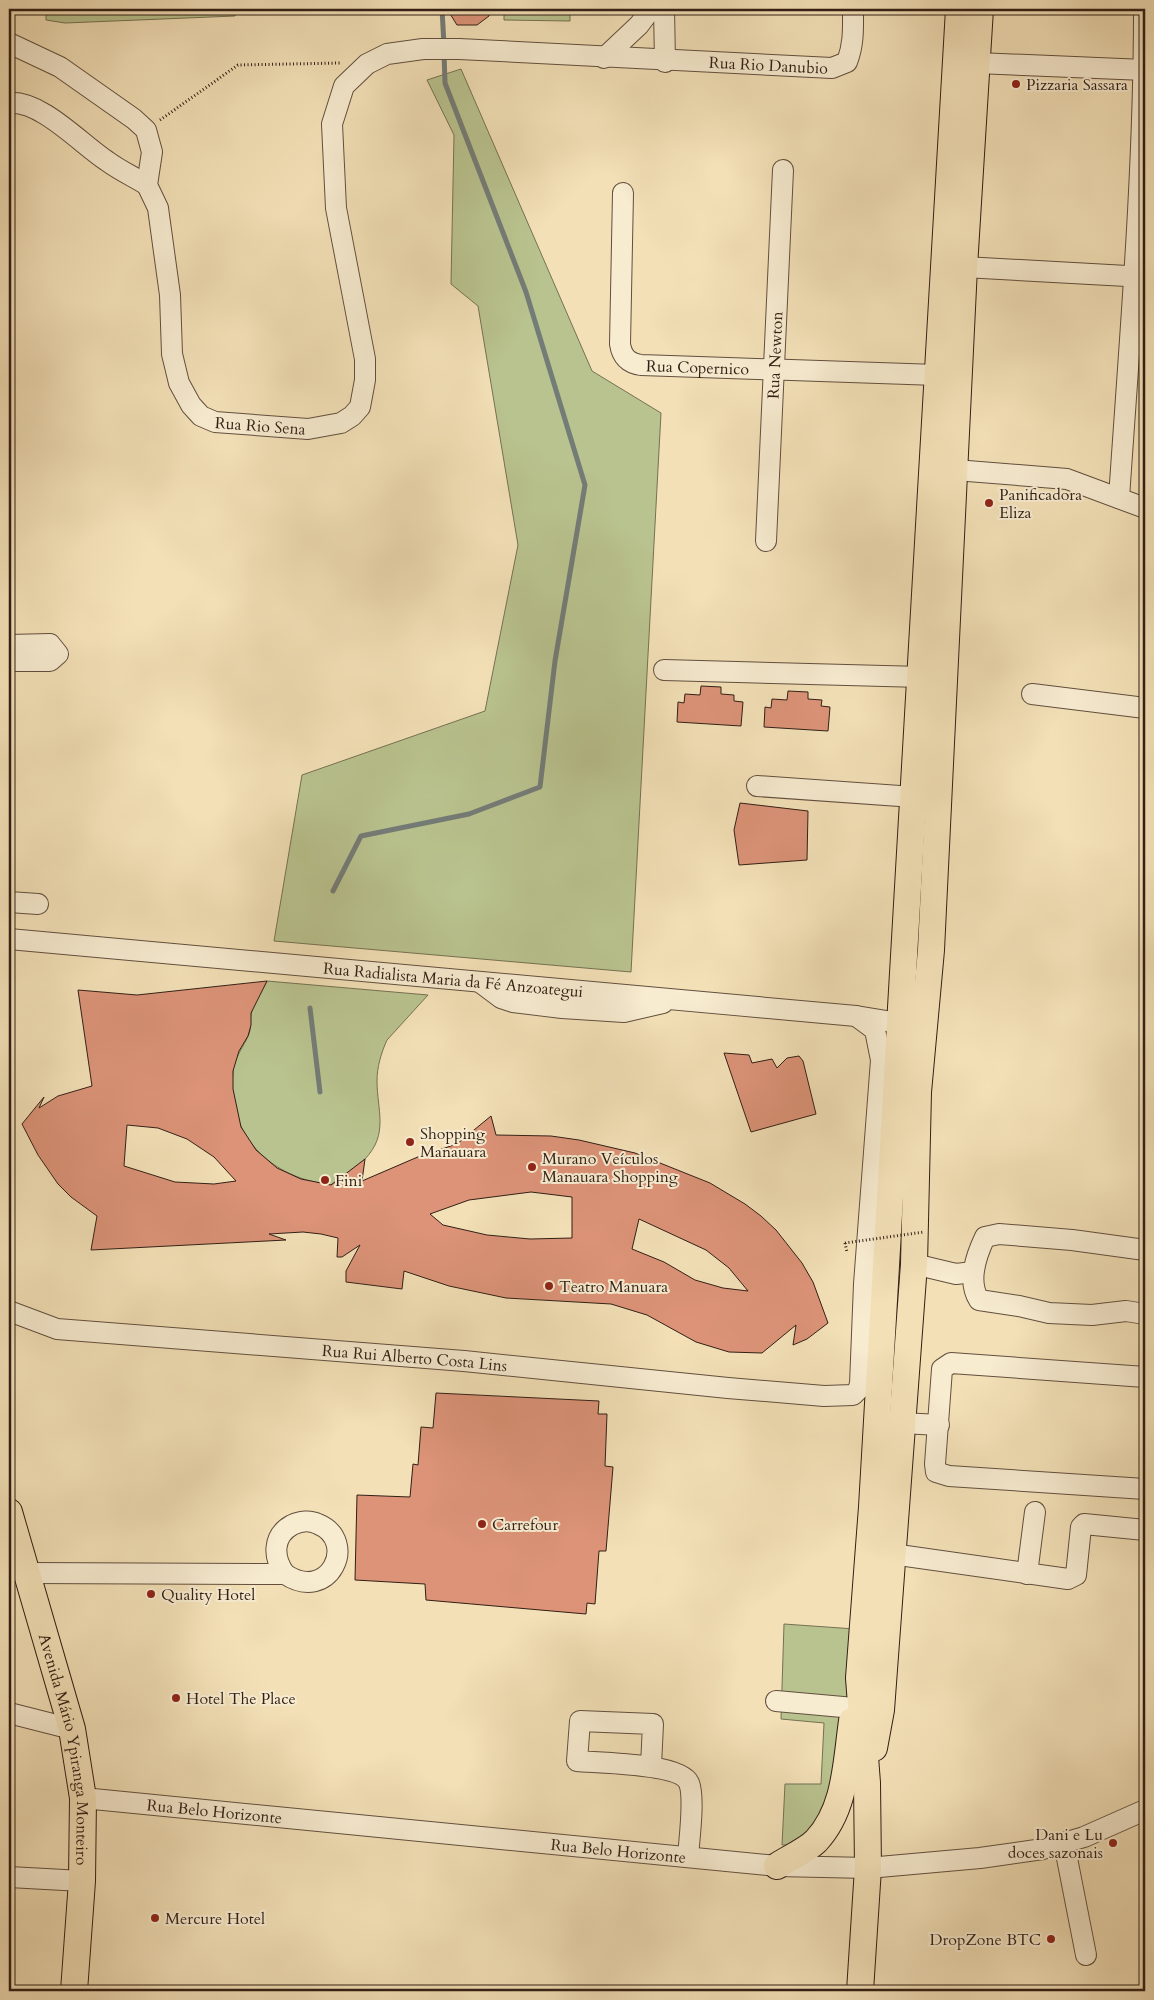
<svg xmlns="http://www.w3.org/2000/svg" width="1154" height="2000" font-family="Cardo,serif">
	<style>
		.green { fill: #b9c38f; stroke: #757152 }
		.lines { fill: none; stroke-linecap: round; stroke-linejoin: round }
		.stream { stroke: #747c77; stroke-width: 5 }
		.building { fill: #dc9378; stroke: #311f15; fill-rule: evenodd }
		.minor-casing { stroke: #624f3e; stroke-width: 22 }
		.major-casing { stroke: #311f15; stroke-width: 28 }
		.path { stroke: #311f15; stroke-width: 3; stroke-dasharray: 1 2.5; stroke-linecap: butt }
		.minor { stroke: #f7ebd0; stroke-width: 20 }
		.major { stroke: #f3e0b7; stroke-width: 26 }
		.path-bridge { stroke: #311f15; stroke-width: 3; stroke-dasharray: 1 2.5; stroke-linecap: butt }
		.poi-dot { fill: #8f2418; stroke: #f7ebd0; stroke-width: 2 }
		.labels { text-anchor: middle; stroke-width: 4; stroke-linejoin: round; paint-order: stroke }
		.street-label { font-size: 16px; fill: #311f15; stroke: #f7ebd0 }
		.poi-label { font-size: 16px; fill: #311f15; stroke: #f7ebd0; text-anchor: start }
	</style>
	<rect width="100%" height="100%" fill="#f3e0b7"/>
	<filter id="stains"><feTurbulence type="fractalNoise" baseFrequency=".004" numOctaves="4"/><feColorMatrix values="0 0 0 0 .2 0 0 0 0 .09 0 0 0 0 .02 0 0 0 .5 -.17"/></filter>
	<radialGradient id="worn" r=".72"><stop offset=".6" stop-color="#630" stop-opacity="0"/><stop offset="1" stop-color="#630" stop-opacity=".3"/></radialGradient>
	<g class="green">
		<polygon points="46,9 236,9 235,16 65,23 46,20"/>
		<polygon points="504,9 570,9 570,21 504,20"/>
		<polygon points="461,69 592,371 661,413 631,972 274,941 302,775 485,711 518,545 478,306 451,284 454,135 427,80"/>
		<path d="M267,981L428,995L387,1040C381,1053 377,1067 377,1081C377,1110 389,1134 365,1159C356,1169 342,1176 331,1185C271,1178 226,1136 233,1072C234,1057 244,1047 249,1034C252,1026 249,1018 252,1011C255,1001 262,991 267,981Z"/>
		<polygon points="784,1624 855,1629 835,1809 808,1845 782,1845 785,1784 821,1784 824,1723 781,1719"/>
	</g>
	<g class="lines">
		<g class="stream">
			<polyline points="442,9 444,45"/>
			<polyline points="333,891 361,836 469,814 540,787 555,661 585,485 526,292 445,83 444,53"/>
			<polyline points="310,1008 320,1092"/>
		</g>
	</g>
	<g class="building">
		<polygon points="447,9 488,9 489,16 477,25 457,25"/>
		<polygon points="701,686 721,687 721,694 734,695 734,701 743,702 741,726 677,722 678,702 684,703 685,694 700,695"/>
		<polygon points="788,691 808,692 808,699 822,700 821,706 830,707 828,731 764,727 765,707 771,708 772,699 787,700"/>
		<polygon points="740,803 808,811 807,860 739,865 734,830"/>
		<path d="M267,981L251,1013V1025L248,1036L239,1051L233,1071V1089L241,1127L256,1150L277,1168L301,1179L331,1185L365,1159L362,1181L420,1156L457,1144L491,1116L496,1135L551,1136L579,1140L635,1153L710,1183L745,1204L761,1216L776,1230L802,1263L813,1282L828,1323L807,1339L793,1345L796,1325L762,1353L729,1352L696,1342L647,1315L611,1304L506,1298L449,1286L404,1271L402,1289L346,1282V1271L360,1245L342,1257H337L338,1238L321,1234L303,1232L269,1234L286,1240L91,1250L97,1216L71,1197L58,1184L38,1155L22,1124L44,1097L39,1108L58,1096L92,1086L78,990L137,995ZM127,1125L158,1128L187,1139L214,1157L236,1181L214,1184L175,1182L124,1166ZM531,1192L572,1197V1238L530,1239L487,1235L443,1225L430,1214L469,1200ZM639,1219L706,1250L729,1268L748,1291L723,1288L695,1280L664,1262L632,1249Z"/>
		<polygon points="724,1053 749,1055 752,1063 772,1059 777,1068 787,1058 799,1056 803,1061 816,1114 751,1132"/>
		<polygon points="436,1393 599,1401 598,1414 607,1414 605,1466 613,1467 606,1551 599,1551 595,1604 587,1603 586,1614 426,1600 425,1584 355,1580 357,1495 410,1497 413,1464 418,1465 421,1427 433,1428"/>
	</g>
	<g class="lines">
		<defs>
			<g id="minor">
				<polyline points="664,9 665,62"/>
				<path id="s1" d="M9,43L60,67L134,119L146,130L152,152L147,185L158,208L165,259L170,295L172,354L179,383L191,405L201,416L215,422L308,429L341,423L352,416L360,407L365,380V359L336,208L332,124L344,86L367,64L387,54L423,49H459L832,68L847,62C854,44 853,28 853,9"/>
				<polyline points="604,58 639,25 651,9"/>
				<polyline points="977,63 1145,70"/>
				<path d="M9,103C41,100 81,144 107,161C119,170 134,177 147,185"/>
				<path id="s2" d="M623,193L620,344C622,357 628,363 641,365L937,375"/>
				<polyline points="964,267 1145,277"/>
				<polyline points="955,470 1067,479 1145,508"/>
				<path d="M1119,498C1130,335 1144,172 1144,9"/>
				<path id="s3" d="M766,541L783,170"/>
				<polyline points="9,645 50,644 58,654 50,661 9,661"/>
				<polyline points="664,670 922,677"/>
				<polyline points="1032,694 1145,708"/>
				<polyline points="757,786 914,797"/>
				<polyline points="9,902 38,904"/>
				<path id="s4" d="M9,939L856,1016L899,1023"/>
				<polyline points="481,983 501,998 513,1002 562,1008 624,1012 663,1003"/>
				<path d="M1145,1250L1072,1240L999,1234L985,1237C976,1256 967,1281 979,1300L1019,1306L1049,1313L1092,1315L1126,1311L1145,1314"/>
				<polyline points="914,1264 956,1274 973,1272"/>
				<path id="s5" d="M9,1311L57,1329L464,1361L728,1388L824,1396L853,1395L858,1390L860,1384L864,1284L881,1060L875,1030L856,1016"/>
				<polyline points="1145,1377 951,1363 942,1369 935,1464 936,1472 949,1476 1145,1489"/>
				<polyline points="902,1423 939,1425"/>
				<polyline points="892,1554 1068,1579 1076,1575 1081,1527 1084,1524 1145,1530"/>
				<path d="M27,1573L285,1574C329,1604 359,1541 318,1524C310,1520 300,1521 292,1525C272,1536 273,1558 285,1574"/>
				<polyline points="1027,1574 1035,1512"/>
				<polyline points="776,1701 854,1708"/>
				<polyline points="9,1713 72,1729"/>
				<path d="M651,1766L653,1724L580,1721L577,1761C597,1763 680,1763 689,1783C695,1798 689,1841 688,1857"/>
				<path id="s6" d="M83,1798L777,1866L868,1868L980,1858L1043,1849L1084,1837L1145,1810"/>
				<polyline points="1064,1843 1086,1955"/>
				<polyline points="9,1877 82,1881"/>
			</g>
			<g id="major">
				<path id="s7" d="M9,1512L72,1729L83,1798L82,1881L74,1991"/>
				<polyline points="874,1748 881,1710 914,1264 918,1092 931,950 964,267 980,9"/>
				<path d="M777,1866C789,1858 806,1851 816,1841C846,1809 846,1763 852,1721"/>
				<polyline points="860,1991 868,1868 867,1783 859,1678 872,1507 959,9"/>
			</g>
		</defs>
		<use href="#minor" class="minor-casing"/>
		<use href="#major" class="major-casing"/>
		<g class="path">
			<polyline points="160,120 238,65 341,63"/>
			<polyline points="845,1243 847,1252"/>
		</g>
		<use href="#minor" class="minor"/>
		<use href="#major" class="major"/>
		<polyline class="path-bridge" points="845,1243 924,1232"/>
	</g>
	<g class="poi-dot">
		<circle cx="1016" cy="84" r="5"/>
		<circle cx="989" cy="503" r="5"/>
		<circle cx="410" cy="1142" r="5"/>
		<circle cx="532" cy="1167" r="5"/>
		<circle cx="325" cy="1180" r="5"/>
		<circle cx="549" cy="1286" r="5"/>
		<circle cx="482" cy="1524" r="5"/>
		<circle cx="151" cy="1594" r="5"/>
		<circle cx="176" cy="1698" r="5"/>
		<circle cx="1113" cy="1843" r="5"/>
		<circle cx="155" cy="1918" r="5"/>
		<circle cx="1051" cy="1939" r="5"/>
	</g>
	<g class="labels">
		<g class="street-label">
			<text dy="6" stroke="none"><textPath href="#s1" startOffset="1391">Rua Rio Danubio</textPath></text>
			<text dy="6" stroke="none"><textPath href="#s3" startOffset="186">Rua Newton</textPath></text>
			<text dy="6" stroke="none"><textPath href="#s2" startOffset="240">Rua Copernico</textPath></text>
			<text dy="6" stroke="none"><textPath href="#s1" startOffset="522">Rua Rio Sena</textPath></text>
			<text dy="6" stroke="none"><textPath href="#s4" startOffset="446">Rua Radialista Maria da Fé Anzoategui</textPath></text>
			<text dy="6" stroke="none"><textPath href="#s5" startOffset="410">Rua Rui Alberto Costa Lins</textPath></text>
			<text dy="6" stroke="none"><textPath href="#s7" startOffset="245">Avenida Mário Ypiranga Monteiro</textPath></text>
			<text dy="6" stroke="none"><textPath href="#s6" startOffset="132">Rua Belo Horizonte</textPath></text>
			<text dy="6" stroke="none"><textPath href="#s6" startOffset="538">Rua Belo Horizonte</textPath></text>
		</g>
		<g class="poi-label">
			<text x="1026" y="90">Pizzaria Sassara</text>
			<text x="999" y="500">Panificadora<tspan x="999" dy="18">Eliza</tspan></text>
			<text x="420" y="1139">Shopping<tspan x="420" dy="18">Manauara</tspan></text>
			<text x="542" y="1164">Murano Veículos<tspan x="542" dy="18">Manauara Shopping</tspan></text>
			<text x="335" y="1186">Fini</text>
			<text x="559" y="1292">Teatro Manuara</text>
			<text x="492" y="1530">Carrefour</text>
			<text x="161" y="1600">Quality Hotel</text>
			<text x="186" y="1704">Hotel The Place</text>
			<text x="1103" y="1840" text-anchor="end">Dani e Lu<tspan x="1103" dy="18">doces sazonais</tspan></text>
			<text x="165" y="1924">Mercure Hotel</text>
			<text x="1041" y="1945" text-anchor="end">DropZone BTC</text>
		</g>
	</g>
	<rect width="1154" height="2000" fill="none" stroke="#f3e0b7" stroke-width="30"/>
	<rect x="10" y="10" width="1134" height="1980" fill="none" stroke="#311f15" stroke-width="2.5"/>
	<rect x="15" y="15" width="1124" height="1970" fill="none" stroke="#311f15"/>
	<rect width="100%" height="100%" filter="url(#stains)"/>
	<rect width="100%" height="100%" fill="url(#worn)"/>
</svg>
